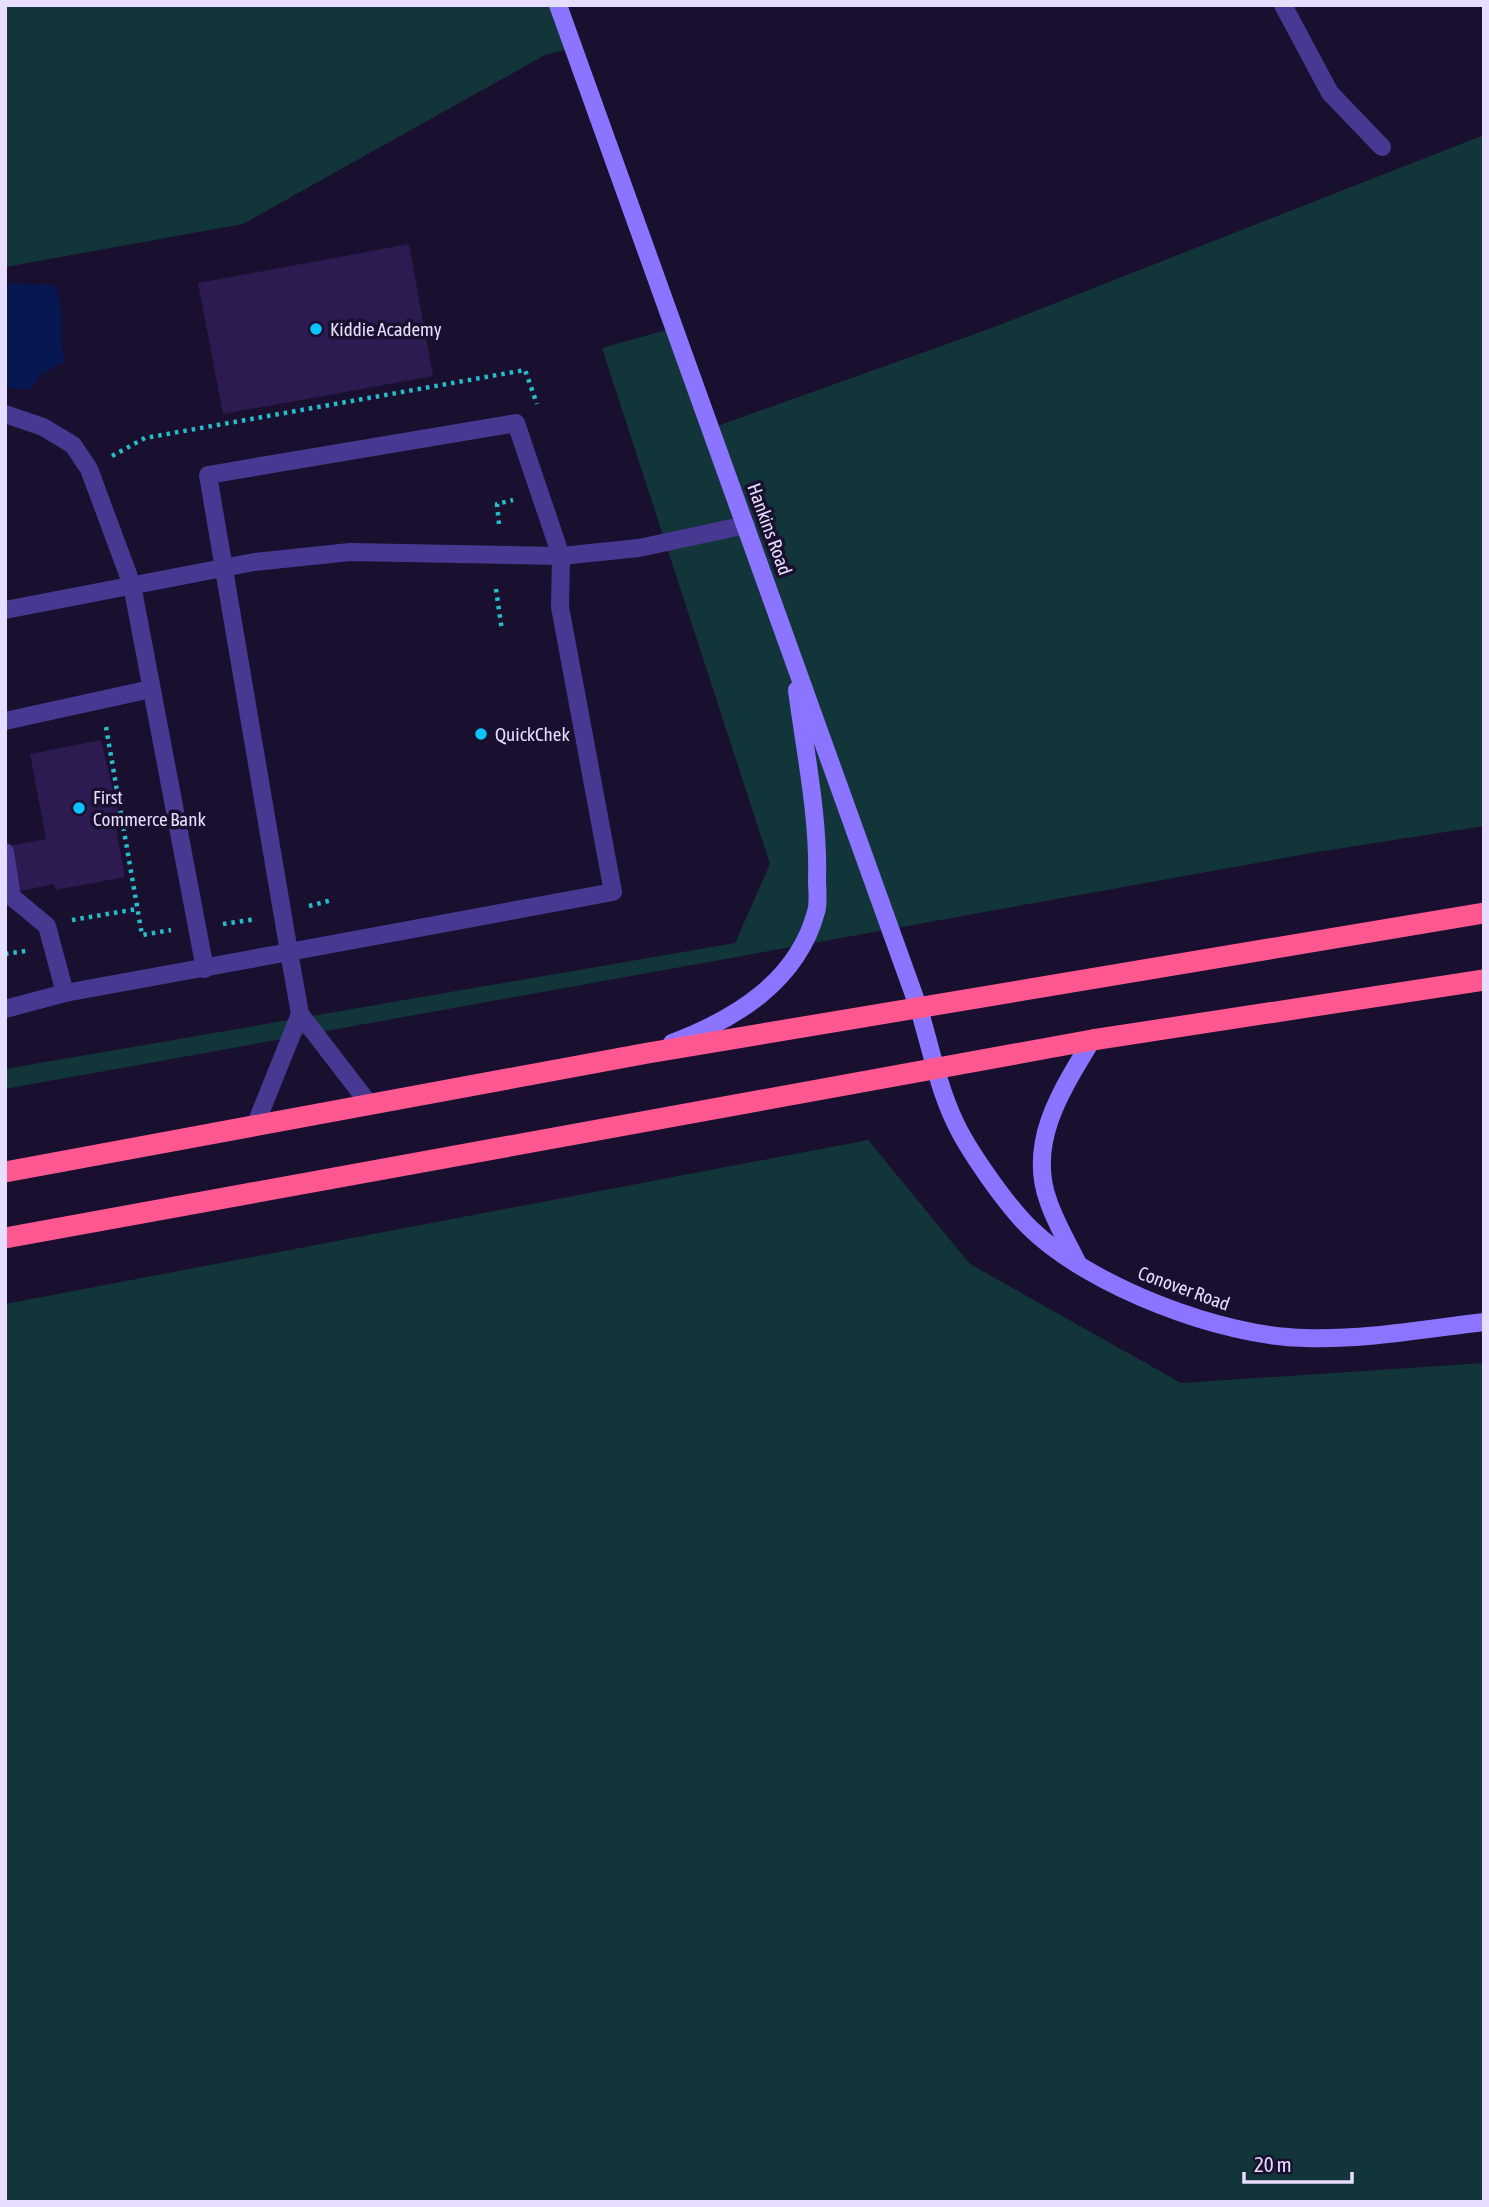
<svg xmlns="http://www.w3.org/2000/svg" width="1489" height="2207" font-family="'Asap Condensed',sans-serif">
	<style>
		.green { fill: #123539 }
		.water { fill: #071751 }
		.building { fill: #2d1a51 }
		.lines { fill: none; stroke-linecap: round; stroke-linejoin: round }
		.path { stroke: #27bcc9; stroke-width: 4.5; stroke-dasharray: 3.5 5; stroke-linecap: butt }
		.lane { stroke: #473891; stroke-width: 18 }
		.street { stroke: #473891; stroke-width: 18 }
		.secondary { stroke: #8b74ff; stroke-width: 18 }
		.highway { stroke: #ff5891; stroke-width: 21 }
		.poi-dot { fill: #09c4ff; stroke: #19102f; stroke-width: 2.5 }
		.labels { text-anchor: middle; stroke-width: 7; stroke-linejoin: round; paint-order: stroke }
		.poi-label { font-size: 19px; fill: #e6ddff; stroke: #19102f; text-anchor: start }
		.street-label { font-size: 19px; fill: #e6ddff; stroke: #19102f }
	</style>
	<rect width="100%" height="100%" fill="#19102f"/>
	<g class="green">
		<polygon points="5,5 549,5 565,50 545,55 243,224 5,267"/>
		<polygon points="1484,135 1484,826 1317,852 5,1089 5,1069 735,943 770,864 602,348 673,328 706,430 989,329"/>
		<polygon points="868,1140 970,1264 1181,1383 1484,1363 1484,2202 5,2202 5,1304"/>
	</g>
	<path class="water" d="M5,283L54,285C69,312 56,331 65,362L42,374L30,390L5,387Z"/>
	<g class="building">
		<polygon points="409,244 433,376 223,414 198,283"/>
		<polygon points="101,740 122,828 116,829 125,877 55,890 54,884 16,892 7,846 46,839 30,754"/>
	</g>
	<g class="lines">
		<g class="path">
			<polyline points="112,456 145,438 525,370 537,404"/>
			<polyline points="499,524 497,504 513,500"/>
			<polyline points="496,589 502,631"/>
			<polyline points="106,727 142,935 171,930"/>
			<polyline points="309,906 332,900"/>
			<polyline points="72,920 137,909"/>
			<polyline points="223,924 256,919"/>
			<polyline points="5,954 26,951"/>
		</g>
		<g class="lane">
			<polyline points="5,414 43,427 73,445 89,469 132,585 205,969"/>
			<polyline points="5,610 254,562 350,552 561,556 639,548 746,525"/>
			<polyline points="5,721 151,689"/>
			<polyline points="5,852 12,897 47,926 65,993"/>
			<polyline points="5,1009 65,993 289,952 208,475 516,423 561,556 560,607 613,892 289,952 300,1014 370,1105"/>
			<polyline points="255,1126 300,1014"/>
		</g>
		<polyline class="street" points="1283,5 1330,93 1382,147"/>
		<g class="secondary">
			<path d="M558,5L919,1009C930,1045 938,1086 954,1120C967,1149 1007,1206 1030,1228C1089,1286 1222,1337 1305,1338C1364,1340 1425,1329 1484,1322"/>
			<path d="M672,1043C735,1019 797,982 816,912C819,903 817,890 817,880C819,817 805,752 797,690"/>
			<path d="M1078,1264C1068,1243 1055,1222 1048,1200C1027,1141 1063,1088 1092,1040"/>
		</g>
		<g class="highway">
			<polyline points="5,1172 648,1053 1484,913"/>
			<polyline points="5,1238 1092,1040 1484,980"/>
		</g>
	</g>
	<g class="poi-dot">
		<circle cx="316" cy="329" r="7"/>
		<circle cx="481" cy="734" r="7"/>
		<circle cx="79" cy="808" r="7"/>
	</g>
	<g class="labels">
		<g class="poi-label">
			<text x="330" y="336">Kiddie Academy</text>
			<text x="495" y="741">QuickChek</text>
			<text x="93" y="804">First<tspan x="93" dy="22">Commerce Bank</tspan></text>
		</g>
		<g class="street-label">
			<text transform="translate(770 529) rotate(70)" y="7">Hankins Road</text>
			<text transform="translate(1184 1288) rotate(20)" y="7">Conover Road</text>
		</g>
	</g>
	<rect width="1489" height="2207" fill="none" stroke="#e6ddff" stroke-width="14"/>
	<path d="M1244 2172v10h108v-10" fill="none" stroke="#e6ddff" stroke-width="3.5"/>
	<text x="1254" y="2172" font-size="21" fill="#e6ddff" stroke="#19102f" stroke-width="5" paint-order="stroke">20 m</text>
</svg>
